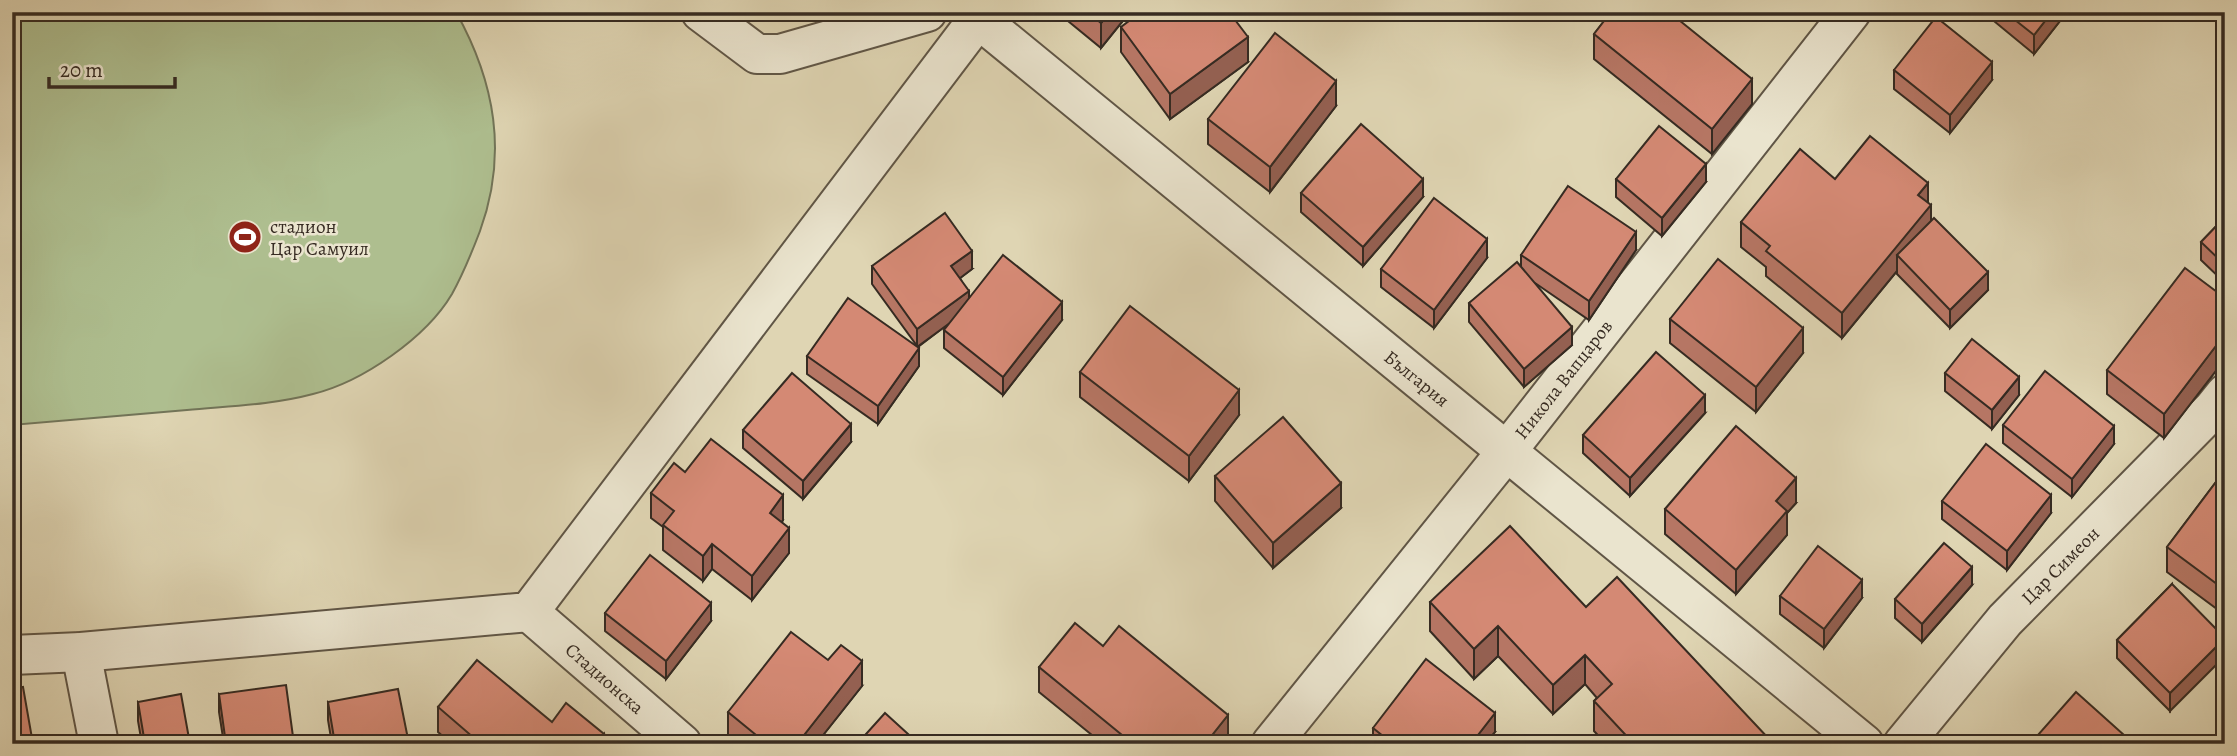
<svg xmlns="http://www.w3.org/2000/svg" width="2237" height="756" font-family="Alegreya,serif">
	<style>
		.green { fill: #aebe8f; stroke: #727458; stroke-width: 2 }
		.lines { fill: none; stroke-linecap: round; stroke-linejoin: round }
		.minor-casing { stroke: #605646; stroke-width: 42 }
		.minor { stroke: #eae4ce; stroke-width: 38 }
		.wall { fill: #b67664; stroke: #362b22; stroke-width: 2 }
		.shaded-wall { fill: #946051; stroke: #362b22; stroke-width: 2 }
		.building { fill: #d48974; stroke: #362b22; stroke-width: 2 }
		.labels { text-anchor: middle; stroke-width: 5; stroke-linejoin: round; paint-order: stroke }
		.poi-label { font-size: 19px; fill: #362b22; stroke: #eae4ce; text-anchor: start }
		.street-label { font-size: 19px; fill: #362b22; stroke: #eae4ce }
	</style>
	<rect width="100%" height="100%" fill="#dfd5b3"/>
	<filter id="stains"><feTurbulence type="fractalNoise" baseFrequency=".00286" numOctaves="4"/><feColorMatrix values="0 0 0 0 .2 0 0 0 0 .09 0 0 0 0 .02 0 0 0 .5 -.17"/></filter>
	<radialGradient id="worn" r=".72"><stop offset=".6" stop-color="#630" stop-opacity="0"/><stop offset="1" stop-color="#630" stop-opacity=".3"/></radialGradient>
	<path class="green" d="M12,12H456C495,82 508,154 480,231C472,252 463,274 452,294C426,338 362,382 313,394C272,405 228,406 187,410C129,415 70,420 12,425Z"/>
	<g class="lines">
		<defs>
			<g id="minor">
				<polyline points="701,12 757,54 780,54 927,12"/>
				<polyline points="970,12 1864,744"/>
				<polyline points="529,612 682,744"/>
				<polyline points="81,652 99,744"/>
				<polyline points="12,655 81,652 529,612 978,19"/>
				<polyline points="1271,744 1507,451 1851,12"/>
				<polyline points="1903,744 2005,620 2213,409 2225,394"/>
			</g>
		</defs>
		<use href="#minor" class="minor-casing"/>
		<use href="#minor" class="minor"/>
	</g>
	<g class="wall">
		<polygon points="1057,12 1130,12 1101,48"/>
		<polygon points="1598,12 1669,12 1752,104 1712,154 1594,59 1594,34 1604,21"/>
		<polygon points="1983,12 2067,12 2034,54"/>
		<polygon points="1121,27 1248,62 1170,119 1121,52"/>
		<polygon points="2225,51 2225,75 2222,73 2222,55"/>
		<polygon points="1894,70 1992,80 1950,133 1894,89"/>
		<polygon points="1336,106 1270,192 1208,144 1208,119"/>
		<polygon points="1616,179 1706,182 1662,236 1616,197"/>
		<polygon points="1835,179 1928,203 1931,221 1988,290 1950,328 1897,274 1897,271 1842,338 1766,276 1766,267 1741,247 1741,222"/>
		<polygon points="1301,193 1423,197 1363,266 1301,212"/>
		<polygon points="2225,217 2225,283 2201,260 2201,242"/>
		<polygon points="1636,250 1589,320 1535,283 1572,345 1524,387 1469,322 1469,303 1521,266 1521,255"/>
		<polygon points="1487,258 1434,328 1381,287 1381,269"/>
		<polygon points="872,266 972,269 960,278 969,298 1062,320 1003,395 944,348 944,330 948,324 918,347 919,366 878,424 807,374 807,356 917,346 872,284"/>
		<polygon points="2225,298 2225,359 2164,438 2107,394 2107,370"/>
		<polygon points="1670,319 1803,353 1756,412 1670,343"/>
		<polygon points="1080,372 1239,415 1189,481 1080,397"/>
		<polygon points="1945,373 2019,395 1992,429 1945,391"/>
		<polygon points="1705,413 1630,496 1583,453 1583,435"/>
		<polygon points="2003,425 2114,444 2072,497 2003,443"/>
		<polygon points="743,430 851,442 803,499 743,448"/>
		<polygon points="2225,470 2225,615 2167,572 2167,547"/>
		<polygon points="1215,476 1341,508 1273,568 1215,501"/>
		<polygon points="651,493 783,520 782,522 789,553 752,600 712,569 703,581 663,550 663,527 651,518"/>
		<polygon points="1942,501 2051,513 2007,570 1942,519"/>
		<polygon points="1796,503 1787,513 1787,535 1736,594 1665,534 1665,509"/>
		<polygon points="2172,584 2170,711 2117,658 2117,640"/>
		<polygon points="1972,585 1922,642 1895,618 1895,599"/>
		<polygon points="1780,596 1862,598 1824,648 1780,614"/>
		<polygon points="1430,602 1586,607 1770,744 1606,744 1594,731 1594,701 1597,698 1585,684 1553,714 1498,656 1474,679 1430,631"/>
		<polygon points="605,613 711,621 666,679 605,631"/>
		<polygon points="1103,646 1228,740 1225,744 1103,744 1039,692 1039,667"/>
		<polygon points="862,686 816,744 737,744 728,737 728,712"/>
		<polygon points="219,694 294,744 224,744 219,712"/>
		<polygon points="138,702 190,744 142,744 138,721"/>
		<polygon points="328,702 409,744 332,744 328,720"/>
		<polygon points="438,707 552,722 604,744 452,744 438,732"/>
		<polygon points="1373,728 1495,732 1485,744 1373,744"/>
	</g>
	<g class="shaded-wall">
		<polygon points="1110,12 1130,12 1101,48 1101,23"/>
		<polygon points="1605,12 1620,12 1605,23"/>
		<polygon points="2052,12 2067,12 2034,54 2034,35"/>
		<polygon points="1248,37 1248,62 1170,119 1170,94"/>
		<polygon points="1992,62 1992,80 1950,133 1950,115"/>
		<polygon points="1752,79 1752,104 1712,154 1712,129"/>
		<polygon points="1336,81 1336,106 1270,192 1270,167"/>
		<polygon points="1706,164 1706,182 1662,236 1662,218"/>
		<polygon points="1423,179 1423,197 1363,266 1363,247"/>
		<polygon points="1928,183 1928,208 1931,205 1931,230 1897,255 1897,271 1842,338 1842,313 1918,195"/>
		<polygon points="1636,232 1636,250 1589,320 1589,301"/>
		<polygon points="1487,239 1487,258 1434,328 1434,310"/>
		<polygon points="972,251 972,269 951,285 951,266"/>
		<polygon points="1988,272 1988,290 1950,328 1950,310"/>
		<polygon points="969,291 969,309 917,347 917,329"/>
		<polygon points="1062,302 1062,320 1003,395 1003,377"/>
		<polygon points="1572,327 1572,345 1524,387 1524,369"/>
		<polygon points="1803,328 1803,353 1756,412 1756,387"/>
		<polygon points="2225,334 2225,359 2164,438 2164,414"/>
		<polygon points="919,348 919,366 878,424 878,406"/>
		<polygon points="2019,377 2019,395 1992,429 1992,410"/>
		<polygon points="1239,390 1239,415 1189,481 1189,456"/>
		<polygon points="1705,395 1705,413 1630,496 1630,478"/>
		<polygon points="851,424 851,442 803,499 803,481"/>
		<polygon points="2114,426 2114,444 2072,497 2072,479"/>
		<polygon points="1796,478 1796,503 1787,513 1787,535 1736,594 1736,570 1776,501"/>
		<polygon points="1341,483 1341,508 1273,568 1273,543"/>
		<polygon points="783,495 783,520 770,538 770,513"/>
		<polygon points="2051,495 2051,513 2007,570 2007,551"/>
		<polygon points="789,528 789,553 752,600 752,576"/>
		<polygon points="712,544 712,569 703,581 703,556"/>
		<polygon points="1972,567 1972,585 1922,642 1922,624"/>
		<polygon points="1862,580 1862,598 1824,648 1824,629"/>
		<polygon points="711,603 711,621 666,679 666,661"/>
		<polygon points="1498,626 1498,656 1474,679 1474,649"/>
		<polygon points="2225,638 2225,656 2170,711 2170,693"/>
		<polygon points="1585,655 1585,684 1553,714 1553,685"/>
		<polygon points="862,661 862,686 816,744 797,744"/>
		<polygon points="1495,713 1495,732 1485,744 1471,744"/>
		<polygon points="1228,715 1228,740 1225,744 1205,744"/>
		<polygon points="604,734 604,744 596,744"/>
		<polygon points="1703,737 1703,744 1695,744"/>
	</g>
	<g class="building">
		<polygon points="1088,12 1110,12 1101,23"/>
		<polygon points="1141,12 1229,12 1248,37 1170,94 1121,27"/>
		<polygon points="1611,12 1669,12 1752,79 1712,129 1594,34"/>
		<polygon points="2005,12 2052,12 2034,35"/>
		<polygon points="1936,17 1992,62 1950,115 1894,70"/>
		<polygon points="1275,33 1336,81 1270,167 1208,119"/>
		<polygon points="1361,124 1423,179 1363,247 1301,193"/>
		<polygon points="1659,126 1706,164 1662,218 1616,179"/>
		<polygon points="1870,136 1928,183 1918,195 1931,205 1842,313 1766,251 1770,246 1741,222 1800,149 1835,179"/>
		<polygon points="1568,186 1636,232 1589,301 1521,255"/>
		<polygon points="1434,198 1487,239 1434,310 1381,269"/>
		<polygon points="945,213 972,251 951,266 969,291 917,329 872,266"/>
		<polygon points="2225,217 2225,265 2201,242"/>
		<polygon points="1934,218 1988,272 1950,310 1897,255"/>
		<polygon points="1003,255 1062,302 1003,377 944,330"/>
		<polygon points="1718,259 1803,328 1756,387 1670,319"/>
		<polygon points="1517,262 1572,327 1524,369 1469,303"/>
		<polygon points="2185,268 2225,298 2225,334 2164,414 2107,370"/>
		<polygon points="848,298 919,348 878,406 807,356"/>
		<polygon points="1130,306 1239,390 1189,456 1080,372"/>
		<polygon points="1972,339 2019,377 1992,410 1945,373"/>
		<polygon points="1656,352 1705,395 1630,478 1583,435"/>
		<polygon points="2045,371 2114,426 2072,479 2003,425"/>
		<polygon points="792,373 851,424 803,481 743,430"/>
		<polygon points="1283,417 1341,483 1273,543 1215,476"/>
		<polygon points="1736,426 1796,478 1776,501 1787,511 1736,570 1665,509"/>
		<polygon points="711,439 783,495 770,513 789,528 752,576 712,544 703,556 663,525 674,511 651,493 674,463 685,472"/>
		<polygon points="1986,444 2051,495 2007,551 1942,501"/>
		<polygon points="2225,470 2225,590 2167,547"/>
		<polygon points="1510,526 1586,607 1617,577 1770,740 1766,744 1709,744 1703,737 1695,744 1657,744 1656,742 1654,744 1634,744 1594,701 1612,684 1585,655 1553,685 1498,626 1474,649 1430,602"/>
		<polygon points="1944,543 1972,567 1922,624 1895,599"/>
		<polygon points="1818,546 1862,580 1824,629 1780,596"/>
		<polygon points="650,555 711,603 666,661 605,613"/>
		<polygon points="2172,584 2225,638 2170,693 2117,640"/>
		<polygon points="1075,623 1103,646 1119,626 1228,715 1205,744 1133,744 1039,667"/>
		<polygon points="791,632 828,660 841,645 862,661 797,744 767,744 728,712"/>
		<polygon points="1426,659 1495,713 1471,744 1393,744 1373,728"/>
		<polygon points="477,660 552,722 566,703 604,734 596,744 481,744 438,707"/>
		<polygon points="286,685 294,744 226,744 219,694"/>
		<polygon points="23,687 33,744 12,744 12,689"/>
		<polygon points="398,689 409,744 335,744 328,702"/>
		<polygon points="2076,692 2134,744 2030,744"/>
		<polygon points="181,694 190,744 145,744 138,702"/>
		<polygon points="885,713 919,744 857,744"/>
		<polygon points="1799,739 1803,744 1794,744"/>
	</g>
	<defs>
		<symbol id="stadium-disc" viewBox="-11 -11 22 22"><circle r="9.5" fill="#8f2418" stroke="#eae4ce"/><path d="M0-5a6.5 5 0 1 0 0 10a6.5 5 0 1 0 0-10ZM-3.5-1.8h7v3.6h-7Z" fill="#fff"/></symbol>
	</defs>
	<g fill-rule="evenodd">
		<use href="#stadium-disc" x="226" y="218" width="38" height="38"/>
	</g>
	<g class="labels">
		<g class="poi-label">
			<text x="270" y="233">стадион<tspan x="270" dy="22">Цар Самуил</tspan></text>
		</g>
		<g class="street-label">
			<text transform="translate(1417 378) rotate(39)" y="7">България</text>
			<text transform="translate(1563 379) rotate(-52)" y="7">Никола Вапцаров</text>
			<text transform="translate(2060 565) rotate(-45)" y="7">Цар Симеон</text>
			<text transform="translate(605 678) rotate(41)" y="7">Стадионска</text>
		</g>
	</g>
	<rect width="2237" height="756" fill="none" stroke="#dfd5b3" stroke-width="42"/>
	<rect x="14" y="14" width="2209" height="728" fill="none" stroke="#362b22" stroke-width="3.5"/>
	<rect x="21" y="21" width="2195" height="714" fill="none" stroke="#362b22" stroke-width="2"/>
	<path d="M49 77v10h126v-10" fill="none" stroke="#362b22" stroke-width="3.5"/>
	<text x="60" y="77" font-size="21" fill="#362b22" stroke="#eae4ce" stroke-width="5" paint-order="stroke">20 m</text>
	<rect width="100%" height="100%" filter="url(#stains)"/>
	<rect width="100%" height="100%" fill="url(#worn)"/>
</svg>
